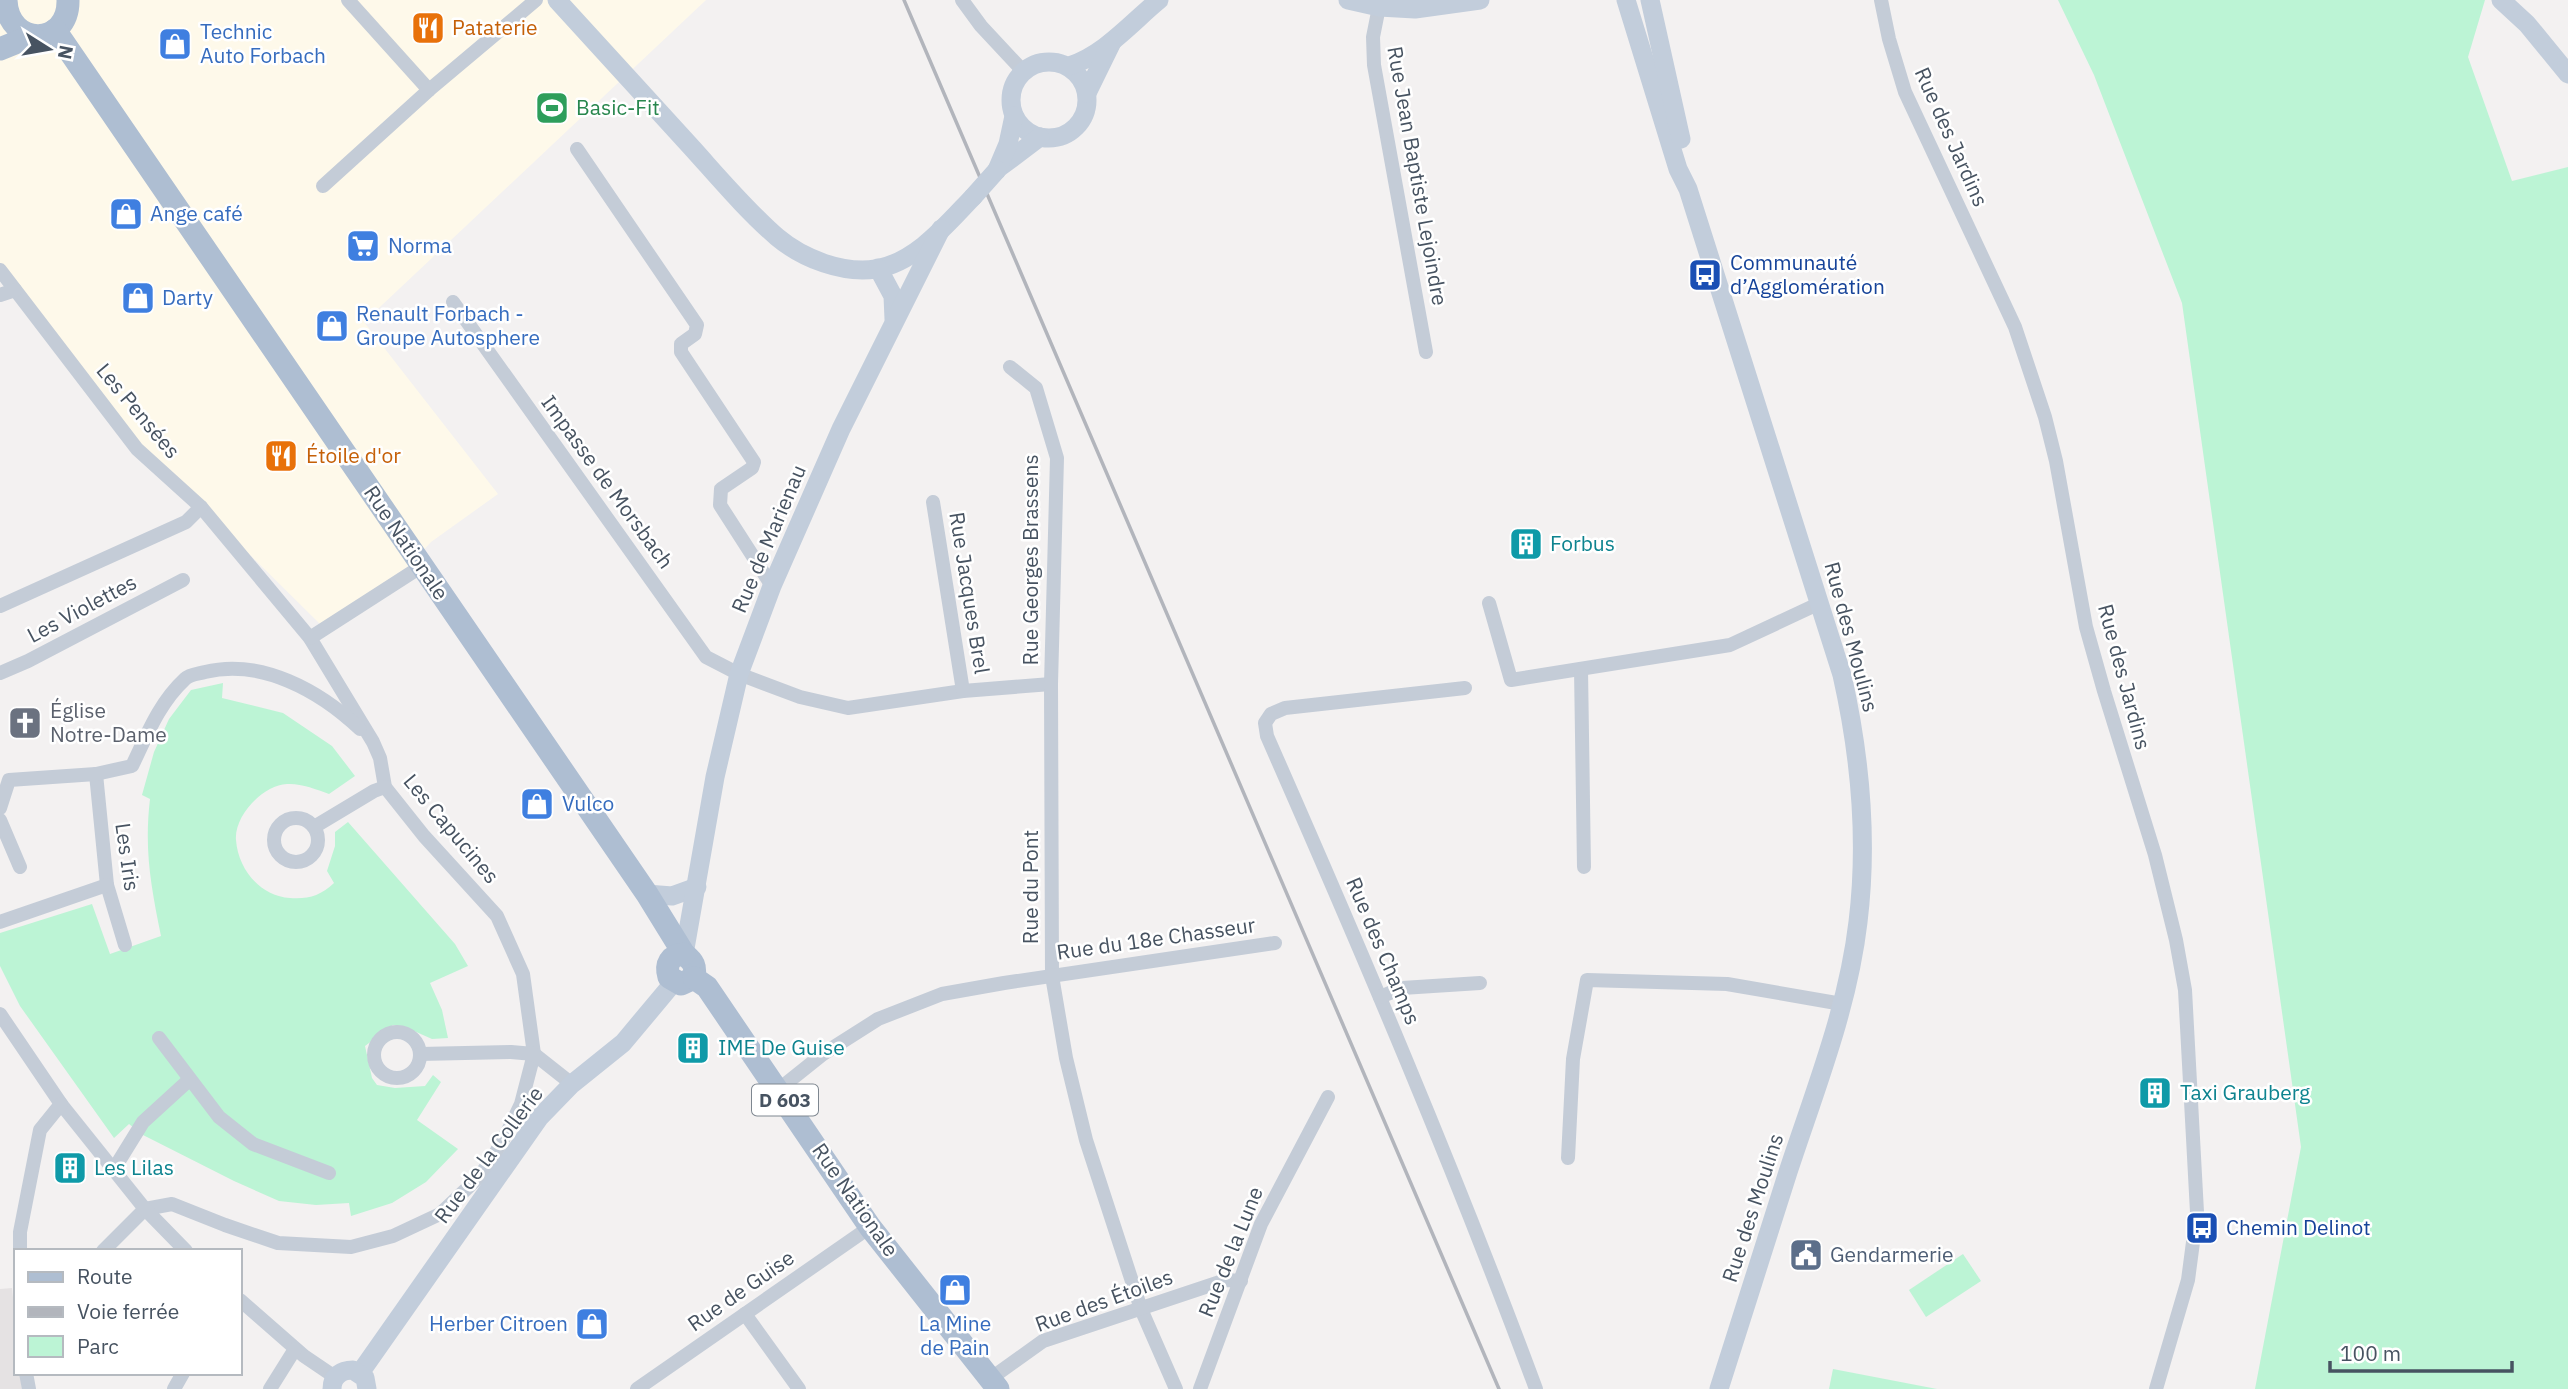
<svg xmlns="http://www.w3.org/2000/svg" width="2568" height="1389" font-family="'IBM Plex Sans',sans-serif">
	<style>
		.commercial { fill: #fef9ea }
		.education { fill: #e5e2e3 }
		.green { fill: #bcf4d5 }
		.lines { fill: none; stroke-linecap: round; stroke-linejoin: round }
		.street { stroke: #c4ccd7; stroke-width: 14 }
		.secondary { stroke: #c2cddb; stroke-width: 19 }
		.primary { stroke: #aebed2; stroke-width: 23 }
		.rail { stroke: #b2b5bc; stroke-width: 3.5 }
		.secondary-bridge { stroke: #c2cddb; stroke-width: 19 }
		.labels { text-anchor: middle; stroke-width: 5; stroke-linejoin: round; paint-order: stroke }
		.shield { fill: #fff; stroke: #7e8790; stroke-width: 2 }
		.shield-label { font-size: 19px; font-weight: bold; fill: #475361 }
		.food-label { font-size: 21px; fill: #c56008; stroke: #fff; text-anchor: start }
		.shop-label { font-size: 21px; fill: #366cbe; stroke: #fff; text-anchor: start }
		.leisure-label { font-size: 21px; fill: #27864d; stroke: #fff; text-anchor: start }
		.street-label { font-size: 21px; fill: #475361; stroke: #fff }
		.transit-label { font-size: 21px; fill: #164399; stroke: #fff; text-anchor: start }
		.culture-label { font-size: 21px; fill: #0d838f; stroke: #fff; text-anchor: start }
		.worship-label { font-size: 21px; fill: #5b616d; stroke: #fff; text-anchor: start }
		.service-label { font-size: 21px; fill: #4e5e75; stroke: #fff; text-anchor: start }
	</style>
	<rect width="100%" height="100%" fill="#f3f1f1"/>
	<polygon class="commercial" points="0,0 706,0 364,322 498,494 431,542 410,565 321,625 137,443 0,264"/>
	<polygon class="education" points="12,1288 16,1326 16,1373 20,1373 22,1389 0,1389 0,1289"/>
	<g class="green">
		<polygon points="2058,0 2485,0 2468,57 2512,181 2568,167 2568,1389 2255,1389 2301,1147 2182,303 2094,75"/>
		<path d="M223,683L222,698L283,713L332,746L355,776L329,794C316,789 300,783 287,784C263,785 234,816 236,840C238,869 260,896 290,898C309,899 320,896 334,883L327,871L335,846V832L348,822L455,944L468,966L430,983L442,1010L448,1038L432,1039L414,1031L393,1025L365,1046L372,1078L377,1085L395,1088L425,1086L433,1075L441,1082L417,1120L458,1149L426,1182L392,1203L351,1216L349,1203L316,1205L279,1201L234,1181L143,1135L129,1124L114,1138L20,1006L0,966V933L92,904L110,954L161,936C151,886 144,850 150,799L142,795L154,752L169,719L191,690Z"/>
		<polygon points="1963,1254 1981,1281 1926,1317 1909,1290"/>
		<polygon points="1833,1369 1937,1389 1829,1389"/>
	</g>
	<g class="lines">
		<g class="street">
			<polyline points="348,0 429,90"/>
			<polyline points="962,0 981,26 1023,71"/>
			<polyline points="1881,0 1889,39 1905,92 2015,327 2045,417 2056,461 2086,627 2104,691 2155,855 2176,940 2185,990 2197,1212 2188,1280 2156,1389"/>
			<polyline points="1379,7 1373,37 1374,65 1426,352"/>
			<polyline points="577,149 697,325 695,334 681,344 681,352 754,462 752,468 721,489 720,505 772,586"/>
			<polyline points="323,186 429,90 536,0"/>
			<polyline points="0,270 137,449 201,507 310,638 373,742 380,758 385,787 424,836 497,916 523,974 534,1054 521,1104 512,1123 495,1154 479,1177 440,1214 393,1236 351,1247 278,1243 225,1225 172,1204 145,1209 103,1251"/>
			<polyline points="0,295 15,290"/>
			<polyline points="453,302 706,657 739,674 800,697 848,708 963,691 1051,684"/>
			<polyline points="1010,367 1036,388 1057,458 1051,684 1052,976 1066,1058 1086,1140 1141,1309 1176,1389"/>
			<polyline points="933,502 963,691"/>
			<polyline points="1489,603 1511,680 1730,645 1820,603"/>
			<polyline points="0,606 186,522 201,507"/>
			<polyline points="310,638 422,566"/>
			<polyline points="1581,669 1584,867"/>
			<polyline points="0,673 28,661 183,580"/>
			<path d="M1465,688L1285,708L1271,714L1265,723L1267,736C1362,952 1454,1168 1536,1389"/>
			<polyline points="96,774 107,885 125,945"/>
			<path d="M0,808L9,780L96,774L132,766C147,735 159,703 185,679C190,674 198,674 205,672C261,658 320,691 360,729"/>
			<circle cx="296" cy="840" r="22"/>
			<polyline points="0,820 20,867"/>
			<polyline points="314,827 374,791 385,787"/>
			<polyline points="0,922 107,885"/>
			<polyline points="1380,997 1402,988 1480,983"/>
			<polyline points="0,1014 61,1104 145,1209 186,1251"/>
			<circle cx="397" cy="1055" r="23"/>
			<polyline points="159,1038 219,1117 253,1144 329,1173"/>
			<polyline points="420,1054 511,1052 534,1054 572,1084"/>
			<polyline points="778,1090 823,1054 878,1019 942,994 1004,983 1275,943"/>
			<polyline points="1568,1158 1573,1059 1587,980 1727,984 1842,1004"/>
			<polyline points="114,1169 143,1122 189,1080"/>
			<polyline points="20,1251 20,1232 40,1130 61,1104"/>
			<polyline points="240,1300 304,1356 335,1377"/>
			<polyline points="745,1314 799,1389"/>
			<polyline points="26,1373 29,1389"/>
			<polyline points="990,1379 1043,1341 1226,1280 1241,1281"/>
			<polyline points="174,1389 183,1373"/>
			<polyline points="270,1389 295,1349"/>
			<polyline points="637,1389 870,1227"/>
			<polyline points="1200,1389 1261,1224 1328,1097"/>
		</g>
		<g class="secondary">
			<path d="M557,0C602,50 648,99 693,149C720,179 747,211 777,237C803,259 843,274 876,269C916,262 946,225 973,197"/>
			<polyline points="1348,0 1379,7 1415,9 1480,0"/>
			<path d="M1626,0L1678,169L1688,189L1842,675C1860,755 1868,840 1858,922C1848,1008 1815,1090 1788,1172C1765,1244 1742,1317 1719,1389"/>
			<polyline points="1650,0 1681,139"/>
			<polyline points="2501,0 2527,24 2568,74"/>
			<circle cx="1049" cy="100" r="38"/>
			<path d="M1069,66C1103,56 1131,23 1159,0"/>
			<polyline points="1087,93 1112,42"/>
			<polyline points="1000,167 1040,137"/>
			<polyline points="997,170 1008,144 1014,116"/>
			<polyline points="878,268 893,296 894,319"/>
			<polyline points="647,894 672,896 697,887"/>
			<polyline points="684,954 715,777 739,674 772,586 841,429 941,229"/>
			<polyline points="360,1373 539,1118 572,1084 623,1043 674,982"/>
			<path d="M332,1389C332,1376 341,1370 353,1370L365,1378L367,1389"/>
		</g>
		<g class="primary">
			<path d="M6,0C8,48 69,47 68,0"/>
			<path d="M55,30L647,894L684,954C694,962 696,966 694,978"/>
			<polyline points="0,49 32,36"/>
			<path d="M684,954C670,955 665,964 669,977L681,984L694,978"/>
			<polyline points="694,978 707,987 870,1227 998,1389"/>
		</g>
		<polyline class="rail" points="904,0 1499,1389"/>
		<polyline class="secondary-bridge" points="973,197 997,170"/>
	</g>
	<defs>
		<symbol id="restaurant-square" viewBox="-11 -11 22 22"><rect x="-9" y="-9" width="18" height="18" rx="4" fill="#e8710a" stroke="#fff"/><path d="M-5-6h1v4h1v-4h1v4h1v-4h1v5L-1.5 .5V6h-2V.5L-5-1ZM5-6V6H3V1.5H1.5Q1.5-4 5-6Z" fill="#fff"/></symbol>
		<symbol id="shop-square" viewBox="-11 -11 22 22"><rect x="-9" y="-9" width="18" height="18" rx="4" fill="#3f7fe0" stroke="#fff"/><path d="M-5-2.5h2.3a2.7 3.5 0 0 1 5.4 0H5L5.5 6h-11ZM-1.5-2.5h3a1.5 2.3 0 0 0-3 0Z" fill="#fff"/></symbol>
		<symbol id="stadium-square" viewBox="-11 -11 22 22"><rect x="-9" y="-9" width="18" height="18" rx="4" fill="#2e9e5b" stroke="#fff"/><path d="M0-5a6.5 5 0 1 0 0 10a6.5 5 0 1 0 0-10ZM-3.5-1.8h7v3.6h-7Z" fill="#fff"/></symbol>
		<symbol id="supermarket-square" viewBox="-11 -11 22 22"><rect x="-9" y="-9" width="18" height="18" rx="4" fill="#3f7fe0" stroke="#fff"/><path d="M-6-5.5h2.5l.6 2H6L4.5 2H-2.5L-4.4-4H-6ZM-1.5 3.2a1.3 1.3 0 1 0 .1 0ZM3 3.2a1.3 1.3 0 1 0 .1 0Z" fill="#fff"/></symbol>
		<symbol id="bus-square" viewBox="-11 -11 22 22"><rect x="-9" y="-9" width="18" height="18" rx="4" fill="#1a4fb4" stroke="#fff"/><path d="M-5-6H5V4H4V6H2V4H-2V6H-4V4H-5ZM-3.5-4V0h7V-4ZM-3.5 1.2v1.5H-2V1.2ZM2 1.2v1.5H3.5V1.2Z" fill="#fff"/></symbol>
		<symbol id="building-square" viewBox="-11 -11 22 22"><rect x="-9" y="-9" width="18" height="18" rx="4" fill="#0f9aa8" stroke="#fff"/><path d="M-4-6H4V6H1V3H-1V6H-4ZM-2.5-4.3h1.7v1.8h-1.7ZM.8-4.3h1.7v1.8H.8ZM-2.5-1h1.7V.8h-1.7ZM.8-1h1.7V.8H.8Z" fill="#fff"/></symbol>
		<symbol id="church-square" viewBox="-11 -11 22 22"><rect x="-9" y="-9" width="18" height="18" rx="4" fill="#6b7280" stroke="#fff"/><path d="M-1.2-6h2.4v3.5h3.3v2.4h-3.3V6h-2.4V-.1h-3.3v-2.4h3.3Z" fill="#fff"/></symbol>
		<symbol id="civic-square" viewBox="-11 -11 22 22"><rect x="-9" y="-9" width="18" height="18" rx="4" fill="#5c6f8a" stroke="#fff"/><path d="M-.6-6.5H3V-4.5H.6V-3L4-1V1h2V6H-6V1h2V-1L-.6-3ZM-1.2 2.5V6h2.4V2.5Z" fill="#fff"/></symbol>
	</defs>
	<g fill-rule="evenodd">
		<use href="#restaurant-square" x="409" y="9" width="38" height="38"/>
		<use href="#shop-square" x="156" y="25" width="38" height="38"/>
		<use href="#stadium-square" x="533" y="89" width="38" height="38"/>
		<use href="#shop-square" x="107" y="195" width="38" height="38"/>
		<use href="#supermarket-square" x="344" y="227" width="38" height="38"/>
		<use href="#bus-square" x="1686" y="256" width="38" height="38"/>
		<use href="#shop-square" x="119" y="279" width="38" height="38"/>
		<use href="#shop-square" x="313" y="307" width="38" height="38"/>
		<use href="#restaurant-square" x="262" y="437" width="38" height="38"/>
		<use href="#building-square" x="1507" y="525" width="38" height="38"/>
		<use href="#church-square" x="6" y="704" width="38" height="38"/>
		<use href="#shop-square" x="518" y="785" width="38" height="38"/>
		<use href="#building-square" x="674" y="1029" width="38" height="38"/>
		<use href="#building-square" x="2136" y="1074" width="38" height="38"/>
		<use href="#building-square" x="51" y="1149" width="38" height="38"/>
		<use href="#bus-square" x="2183" y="1209" width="38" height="38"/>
		<use href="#civic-square" x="1787" y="1236" width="38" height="38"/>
		<use href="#shop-square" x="936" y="1271" width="38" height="38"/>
		<use href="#shop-square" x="573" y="1305" width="38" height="38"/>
	</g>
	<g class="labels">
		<rect class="shield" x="752" y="1084.5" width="66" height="31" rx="5"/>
		<g class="shield-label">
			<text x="785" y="1107">D 603</text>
		</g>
		<g class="food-label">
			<text x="452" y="35">Pataterie</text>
			<text x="306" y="463">Étoile d'or</text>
		</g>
		<g class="shop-label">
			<text x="200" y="39">Technic<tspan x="200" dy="24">Auto Forbach</tspan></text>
			<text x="150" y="221">Ange café</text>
			<text x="388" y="253">Norma</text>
			<text x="162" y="305">Darty</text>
			<text x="356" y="321">Renault Forbach -<tspan x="356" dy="24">Groupe Autosphere</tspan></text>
			<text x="562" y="811">Vulco</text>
			<text x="568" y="1331" text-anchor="end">Herber Citroen</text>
			<text x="955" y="1331" text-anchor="middle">La Mine<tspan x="955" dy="24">de Pain</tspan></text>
		</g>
		<g class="leisure-label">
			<text x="576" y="115">Basic-Fit</text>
		</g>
		<g class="street-label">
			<text transform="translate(1951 137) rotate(66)" y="7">Rue des Jardins</text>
			<text transform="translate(1417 176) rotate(80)" y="7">Rue Jean Baptiste Lejoindre</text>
			<text transform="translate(138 411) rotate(50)" y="7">Les Pensées</text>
			<text transform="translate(607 482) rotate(54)" y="7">Impasse de Morsbach</text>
			<text transform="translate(769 539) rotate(-67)" y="7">Rue de Marienau</text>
			<text transform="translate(406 543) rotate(56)" y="7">Rue Nationale</text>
			<text transform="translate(1031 560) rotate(-90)" y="7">Rue Georges Brassens</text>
			<text transform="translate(969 593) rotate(81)" y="7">Rue Jacques Brel</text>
			<text transform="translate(82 609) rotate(-28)" y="7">Les Violettes</text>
			<text transform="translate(1851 637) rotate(75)" y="7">Rue des Moulins</text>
			<text transform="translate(2124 677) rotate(75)" y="7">Rue des Jardins</text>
			<text transform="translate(451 829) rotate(50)" y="7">Les Capucines</text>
			<text transform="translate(127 857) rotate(82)" y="7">Les Iris</text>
			<text transform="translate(1031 887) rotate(-90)" y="7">Rue du Pont</text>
			<text transform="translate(1156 939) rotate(-8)" y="7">Rue du 18e Chasseur</text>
			<text transform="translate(1383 951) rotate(67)" y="7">Rue des Champs</text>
			<text transform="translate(489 1155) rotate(-53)" y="7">Rue de la Collerie</text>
			<text transform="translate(855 1200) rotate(55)" y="7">Rue Nationale</text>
			<text transform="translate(1753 1208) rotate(-72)" y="7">Rue des Moulins</text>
			<text transform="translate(1231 1252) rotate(-68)" y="7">Rue de la Lune</text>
			<text transform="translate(741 1291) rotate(-35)" y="7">Rue de Guise</text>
			<text transform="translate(1104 1301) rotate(-20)" y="7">Rue des Étoiles</text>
		</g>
		<g class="transit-label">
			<text x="1730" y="270">Communauté<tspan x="1730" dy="24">d’Agglomération</tspan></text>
			<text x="2226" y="1235">Chemin Delinot</text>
		</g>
		<g class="culture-label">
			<text x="1550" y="551">Forbus</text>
			<text x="718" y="1055">IME De Guise</text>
			<text x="2180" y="1100">Taxi Grauberg</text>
			<text x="94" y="1175">Les Lilas</text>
		</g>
		<g class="worship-label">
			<text x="50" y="718">Église<tspan x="50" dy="24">Notre-Dame</tspan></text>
		</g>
		<g class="service-label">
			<text x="1830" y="1262">Gendarmerie</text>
		</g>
	</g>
	<rect x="14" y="1249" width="228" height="126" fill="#ffffff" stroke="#b5bac0" stroke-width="2"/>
	<rect x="28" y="1272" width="35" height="10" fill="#aebed2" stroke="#b5bac0" stroke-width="2"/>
	<text x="77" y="1284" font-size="21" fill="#475361">Route</text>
	<rect x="28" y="1307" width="35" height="10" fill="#b2b5bc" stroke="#b5bac0" stroke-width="2"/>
	<text x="77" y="1319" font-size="21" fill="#475361">Voie ferrée</text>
	<rect x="28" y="1336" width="35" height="21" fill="#bcf4d5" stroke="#b5bac0" stroke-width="2"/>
	<text x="77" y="1354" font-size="21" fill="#475361">Parc</text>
	<g transform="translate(49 49) rotate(101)" stroke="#ffffff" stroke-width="5" paint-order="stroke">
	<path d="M0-5L12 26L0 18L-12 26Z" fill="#475361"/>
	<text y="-10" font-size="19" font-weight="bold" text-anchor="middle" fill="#475361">N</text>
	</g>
	<path d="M2330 1361v10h182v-10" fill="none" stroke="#475361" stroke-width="3.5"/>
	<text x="2340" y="1361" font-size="21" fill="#475361" stroke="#ffffff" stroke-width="5" paint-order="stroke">100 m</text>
</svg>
